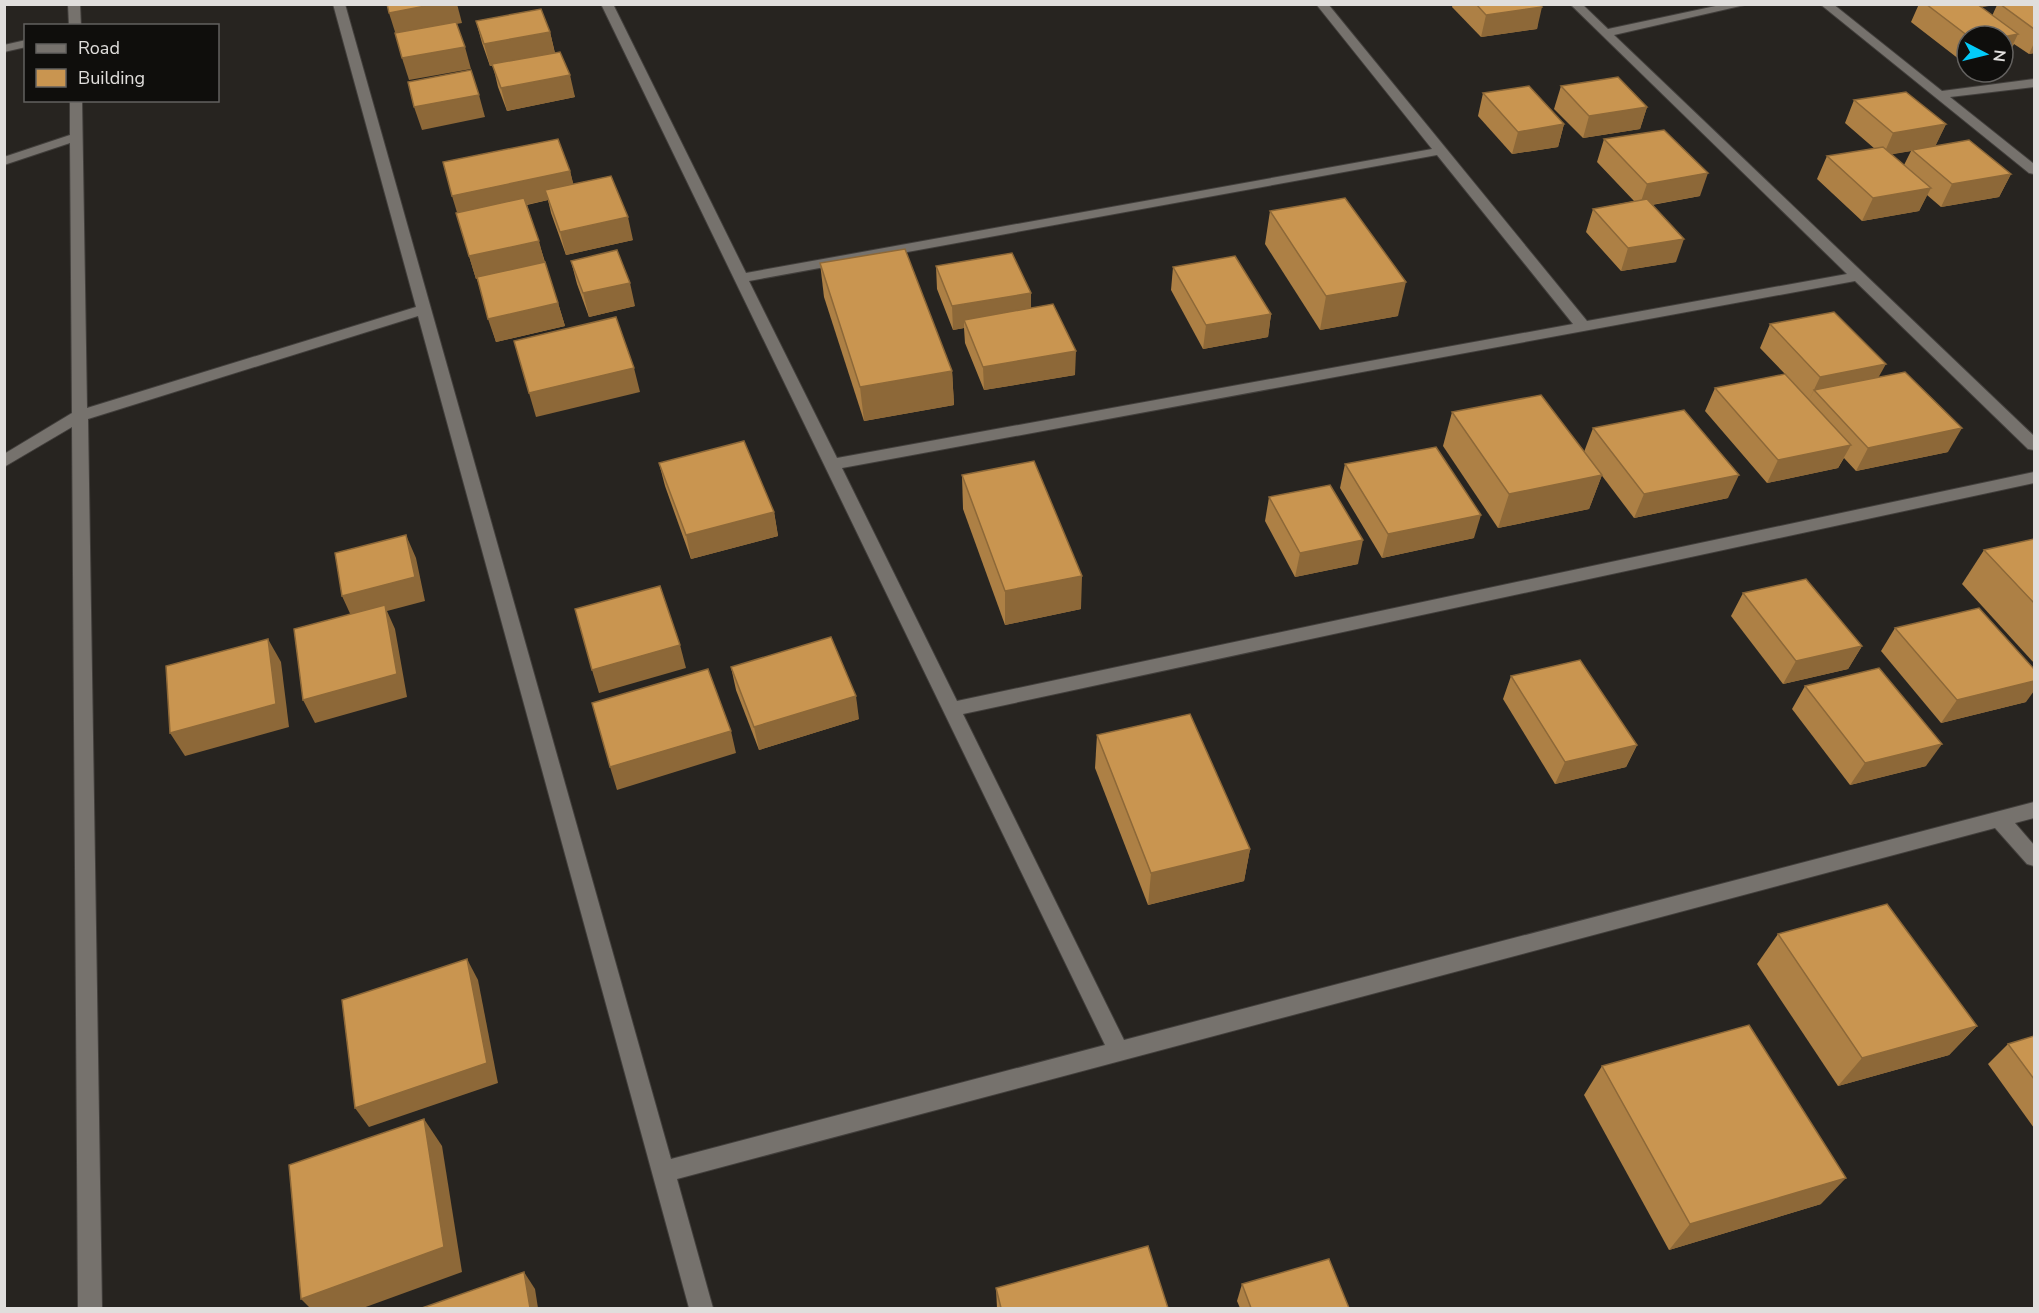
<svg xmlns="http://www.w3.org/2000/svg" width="2039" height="1313" font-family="'Nunito Sans',sans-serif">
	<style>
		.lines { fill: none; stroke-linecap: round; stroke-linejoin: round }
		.minor-casing { stroke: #423f3c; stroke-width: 2 }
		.minor { fill: #76726d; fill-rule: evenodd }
		.wall { fill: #ad8045; fill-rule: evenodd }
		.shaded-wall { fill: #8d6838 }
		.building { fill: #c99550; stroke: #8d6838; stroke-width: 1.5 }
	</style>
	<rect width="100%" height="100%" fill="#272420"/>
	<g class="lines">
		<defs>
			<g id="minor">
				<polygon points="68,4 80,4 81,26 69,26"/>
				<path d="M333,4H345L671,1159L1105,1045L601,4H613L746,273L1432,149L1316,4H1328L1587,321L1847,274L1570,4H1582L1608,29L1725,4H1749L1614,35L2034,436V450L2028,449L1855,281L842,468L957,701L2034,472V483L963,714L1124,1040L2034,802V818L2015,823L2034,845V866L2027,864L1995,828L677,1179L713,1308H689L418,316L88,419L102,1308H78L72,427L4,467V454L72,413L70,143L4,165V157L70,135V100H82L87,408L416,307ZM1437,155L1573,324L837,458L749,281Z"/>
				<polygon points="1820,4 1833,4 1942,91 2034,79 2034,87 1950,97 2034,164 2034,174 2029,173"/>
				<polygon points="26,40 26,47 4,52 4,45"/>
			</g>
		</defs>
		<use href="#minor" class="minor-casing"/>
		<use href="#minor" class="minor"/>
	</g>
	<g class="wall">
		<polygon points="1453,4 1540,4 1537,29 1481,37 1452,7"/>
		<path d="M1919,4H2034V53L2029,54L2014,44L2007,57H2003V36H1967V63H1964L1911,22ZM1997,5L1992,16L1981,7Z"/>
		<polygon points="476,21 550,32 555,53 575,97 507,111 498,87 493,66 490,66 482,43"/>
		<polygon points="1561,86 1647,107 1640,129 1583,138 1554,109"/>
		<polygon points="1483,93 1564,124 1558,147 1512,154 1478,116"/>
		<path d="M1854,100L1946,124L1935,146L2011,174L1999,197L1941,207L1927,195L1919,211L1862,221L1817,179L1827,156L1875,149L1845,123ZM1911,151L1904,165L1891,154Z"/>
		<polygon points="1604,139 1700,196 1652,205 1676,262 1621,271 1586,232 1593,209 1634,201 1597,162"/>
		<polygon points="570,171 573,184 633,240 566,255 551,213 548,200 527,205 558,303 565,326 496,342 477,279 476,279 456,213"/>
		<polygon points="1270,211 1398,316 1320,330 1265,244"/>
		<polygon points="571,261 635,306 589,317 577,284"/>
		<polygon points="820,263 952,371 954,405 864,421 824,297"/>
		<polygon points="936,266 1031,293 1031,308 1075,375 984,390 965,343 964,328 953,330 937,289"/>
		<polygon points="1173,267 1271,314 1268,337 1203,349 1171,290"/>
		<polygon points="1770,324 1878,378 1948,452 1856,471 1844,458 1838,468 1767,483 1705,411 1715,388 1785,374 1760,348"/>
		<polygon points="1452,412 1602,475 1589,509 1498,528 1443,446"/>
		<polygon points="1593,428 1728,498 1634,518 1584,452"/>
		<polygon points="659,463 774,512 778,536 691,559 665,486"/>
		<polygon points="1345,464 1474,538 1382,558 1340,488"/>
		<polygon points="962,475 1081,609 1005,625 963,509"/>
		<polygon points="1269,497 1358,564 1295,577 1265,521"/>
		<polygon points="2034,539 2034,663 1962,584 1984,550"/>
		<polygon points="1743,593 1862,646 1848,669 1783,684 1731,616"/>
		<polygon points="1895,628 2026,702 1941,723 1881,651"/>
		<polygon points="731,667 859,719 759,750 736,690"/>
		<polygon points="1511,676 1637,745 1626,767 1555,784 1503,699"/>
		<polygon points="1805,686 1926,766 1850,785 1792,709"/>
		<polygon points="1097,735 1250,849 1244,881 1148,905 1095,768"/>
		<polygon points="1778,934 1977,1026 1949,1055 1838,1086 1757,964"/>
		<polygon points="2034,1036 2034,1128 1988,1064 2008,1044"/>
		<polygon points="1602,1066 1821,1204 1669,1250 1584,1095"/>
		<polygon points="1242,1284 1349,1308 1240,1308 1237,1301"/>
		<polygon points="996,1288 1168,1308 997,1308"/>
	</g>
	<g class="shaded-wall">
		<polygon points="436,4 457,4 462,23 396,35 389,13"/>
		<polygon points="1973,4 1998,4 1970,9"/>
		<polygon points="1542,7 1537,29 1481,37 1486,15"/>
		<polygon points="550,32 555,54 490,66 484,44"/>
		<polygon points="2018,34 2007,57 2003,57 2003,37"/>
		<polygon points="2034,43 2034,53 2029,54"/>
		<polygon points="465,47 471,69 409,80 402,58"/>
		<polygon points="570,75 575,97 507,111 501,88"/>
		<polygon points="479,95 485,117 422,130 414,107"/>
		<polygon points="1647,107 1640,129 1583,138 1589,116"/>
		<polygon points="1564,124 1558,147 1512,154 1518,132"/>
		<polygon points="1946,124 1935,147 1912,150 1911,151 1883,156 1893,133"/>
		<polygon points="570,171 576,194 545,190 548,200 459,219 452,196"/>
		<polygon points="1708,173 1700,196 1639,207 1647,184"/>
		<polygon points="2011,174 1999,197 1941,207 1952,184"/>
		<polygon points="1931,188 1919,211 1862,221 1873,198"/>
		<polygon points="628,217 633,240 566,255 560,232"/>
		<polygon points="1684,239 1676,262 1621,271 1628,248"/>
		<polygon points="539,241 545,264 476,279 469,256"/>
		<polygon points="1406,282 1398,316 1320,330 1326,296"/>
		<polygon points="630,283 635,306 589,317 583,293"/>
		<polygon points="1031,293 1031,316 964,320 964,328 953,330 952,306"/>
		<polygon points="558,303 565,326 496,342 488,319"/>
		<polygon points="1271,314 1268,337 1203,349 1206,325"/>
		<polygon points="1076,351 1075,375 984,390 983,367"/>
		<polygon points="1886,364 1873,387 1814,390 1809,400 1820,377"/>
		<polygon points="634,368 640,392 536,417 529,393"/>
		<polygon points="952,371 954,405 864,421 860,387"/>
		<polygon points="1962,428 1948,452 1856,471 1868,448"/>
		<polygon points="1851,445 1838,468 1767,483 1778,460"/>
		<polygon points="1602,475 1589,509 1498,528 1509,494"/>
		<polygon points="1739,475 1728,498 1634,518 1644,494"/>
		<polygon points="774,512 778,536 691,559 686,535"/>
		<polygon points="1481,515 1474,538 1382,558 1388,534"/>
		<polygon points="406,535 416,558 425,601 387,611 395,629 407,697 315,723 303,700 353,620 342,596"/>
		<polygon points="1363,540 1358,564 1295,577 1300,553"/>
		<polygon points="1082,576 1081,609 1005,625 1005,591"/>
		<polygon points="268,639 281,662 289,727 185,756 170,733"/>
		<polygon points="680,645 686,668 599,693 592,670"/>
		<polygon points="1862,646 1848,669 1783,684 1796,661"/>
		<polygon points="2034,681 2034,691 2026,702 1941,723 1957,700"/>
		<polygon points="856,696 859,719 759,750 754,727"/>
		<polygon points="731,731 736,753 617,790 610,767"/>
		<polygon points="1942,744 1926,766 1850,785 1865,763"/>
		<polygon points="1637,745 1626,767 1555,784 1565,762"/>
		<polygon points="1250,849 1244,881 1148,905 1151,873"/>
		<polygon points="467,959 478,980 498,1083 369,1127 355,1108"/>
		<polygon points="1977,1026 1949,1055 1838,1086 1862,1058"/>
		<polygon points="424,1119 442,1146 462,1272 363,1308 310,1308 301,1299"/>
		<polygon points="1846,1178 1821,1204 1669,1250 1690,1224"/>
		<polygon points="524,1272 535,1289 538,1308 530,1308"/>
	</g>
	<g class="building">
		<polygon points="387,4 436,4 389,13"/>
		<polygon points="1476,4 1540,4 1542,7 1486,15"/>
		<polygon points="1926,4 1977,4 2018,34 2003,37 2003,36 1968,36"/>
		<polygon points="2000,4 2034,4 2034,29"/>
		<polygon points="541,9 550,32 484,44 476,21"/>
		<polygon points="456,22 465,47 402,58 395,33"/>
		<polygon points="560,52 570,75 501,88 492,64"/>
		<polygon points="471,70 479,95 414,107 408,82"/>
		<polygon points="1618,77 1647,107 1589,116 1561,86"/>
		<polygon points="1529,86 1564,124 1518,132 1483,93"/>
		<polygon points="1906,92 1946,124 1893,133 1854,100"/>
		<polygon points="1664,130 1708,173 1647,184 1604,139"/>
		<polygon points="558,139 570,171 452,196 443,162"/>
		<polygon points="1969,140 2011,174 1952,184 1912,150"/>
		<polygon points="1883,147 1931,188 1873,198 1827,156"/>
		<polygon points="611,176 628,217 560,232 545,190"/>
		<polygon points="524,198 539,241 469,256 456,213"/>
		<polygon points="1345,198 1406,282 1326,296 1270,211"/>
		<polygon points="1647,199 1684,239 1628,248 1593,209"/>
		<polygon points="905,249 952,371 860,387 820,263"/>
		<polygon points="617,250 630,283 583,293 571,261"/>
		<polygon points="1012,253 1031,293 952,306 936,266"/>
		<polygon points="1235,256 1271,314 1206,325 1173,267"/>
		<polygon points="545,262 558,303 488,319 477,277"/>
		<polygon points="1053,304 1076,351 983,367 964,320"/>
		<polygon points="1834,312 1886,364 1820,377 1770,324"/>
		<polygon points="616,317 634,368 529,393 514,341"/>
		<polygon points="1905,372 1962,428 1868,448 1814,390"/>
		<polygon points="1785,374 1851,445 1778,460 1715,388"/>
		<polygon points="1541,395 1602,475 1509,494 1452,412"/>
		<polygon points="1684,410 1739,475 1644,494 1593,428"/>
		<polygon points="744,441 774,512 686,535 659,463"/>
		<polygon points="1436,447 1481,515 1388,534 1345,464"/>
		<polygon points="1034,461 1082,576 1005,591 962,475"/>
		<polygon points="1330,485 1363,540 1300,553 1269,497"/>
		<polygon points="406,535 415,577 342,596 335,553"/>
		<polygon points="2034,539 2034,603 1984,550"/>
		<polygon points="1806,579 1862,646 1796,661 1743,593"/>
		<polygon points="660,586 680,645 592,670 575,609"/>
		<polygon points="385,605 397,674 303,700 294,629"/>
		<polygon points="1979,608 2034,669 2034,681 1957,700 1895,628"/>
		<polygon points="831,637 856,696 754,727 731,667"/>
		<polygon points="268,639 276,704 170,733 166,666"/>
		<polygon points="1580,660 1637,745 1565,762 1511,676"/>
		<polygon points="1879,668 1942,744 1865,763 1805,686"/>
		<polygon points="708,669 731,731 610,767 592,703"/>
		<polygon points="1190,714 1250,849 1151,873 1097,735"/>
		<polygon points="1887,904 1977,1026 1862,1058 1778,934"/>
		<polygon points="467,959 487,1063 355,1108 342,1000"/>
		<polygon points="1749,1025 1846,1178 1690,1224 1602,1066"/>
		<polygon points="2034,1036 2034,1079 2008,1044"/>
		<polygon points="424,1119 444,1247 301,1299 289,1165"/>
		<polygon points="1148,1246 1168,1308 1001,1308 996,1288"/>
		<polygon points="1329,1259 1349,1308 1251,1308 1242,1284"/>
		<polygon points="524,1272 530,1308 422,1308"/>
	</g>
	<rect width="2039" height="1313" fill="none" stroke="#e0dedc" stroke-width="12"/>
	<rect x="24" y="24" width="195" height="78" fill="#0f0e0c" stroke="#63615f" stroke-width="1.5"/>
	<rect x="36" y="44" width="30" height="9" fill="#76726d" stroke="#63615f" stroke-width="1.5"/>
	<text x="78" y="54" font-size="18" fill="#e0dedc">Road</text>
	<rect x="36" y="69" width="30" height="18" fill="#c99550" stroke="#63615f" stroke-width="1.5"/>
	<text x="78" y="84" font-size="18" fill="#e0dedc">Building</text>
	<g transform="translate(1985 54) rotate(97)"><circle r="28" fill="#0f0e0c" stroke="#63615f" stroke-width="1.5"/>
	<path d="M0-4.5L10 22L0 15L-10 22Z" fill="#03cbf9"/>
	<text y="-9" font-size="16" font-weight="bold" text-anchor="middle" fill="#e0dedc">N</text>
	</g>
</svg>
